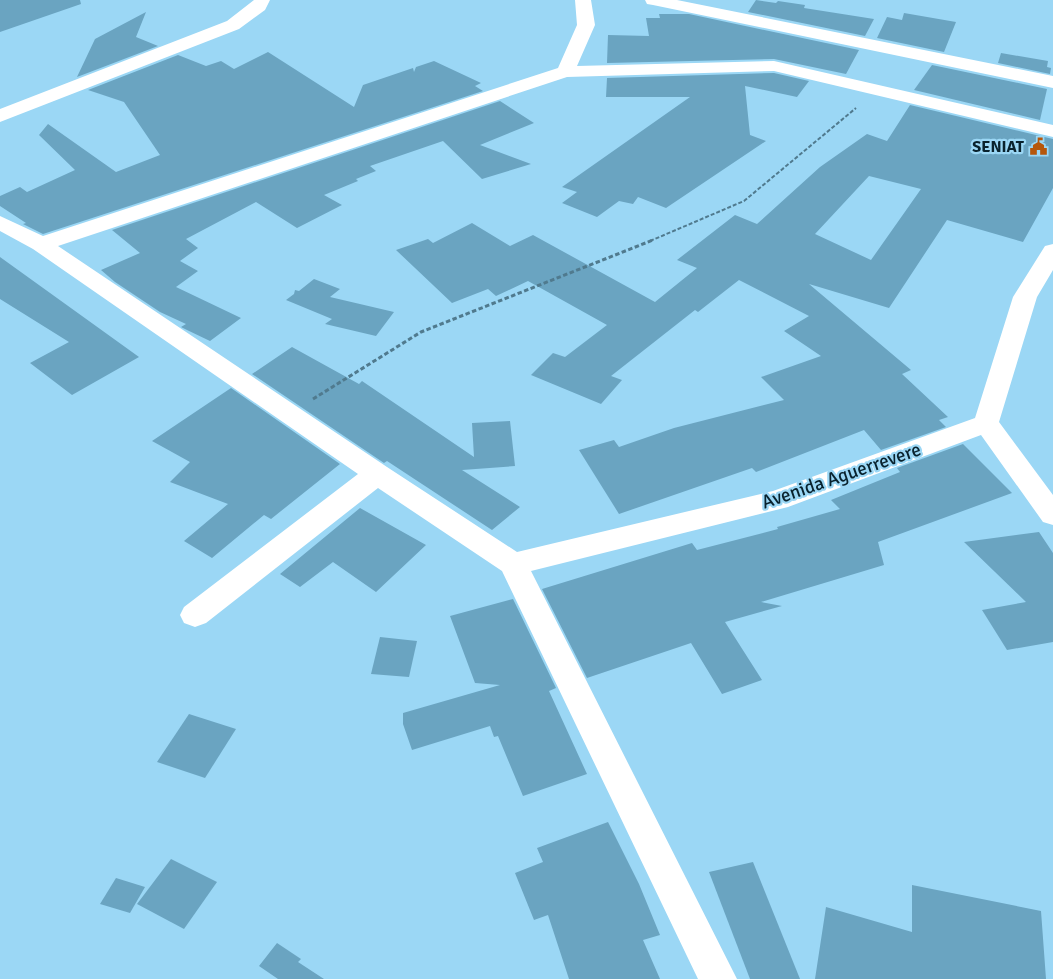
<svg xmlns="http://www.w3.org/2000/svg" width="1053" height="979" font-family="Signika,sans-serif">
	<style>
		.building { fill: #6aa4c1; fill-rule: evenodd }
		.lines { fill: none; stroke-linecap: round; stroke-linejoin: round }
		.path-far1 { stroke: #507a8e; stroke-width: 2; stroke-dasharray: 4 2; stroke-linecap: butt }
		.path { stroke: #507a8e; stroke-width: 3; stroke-dasharray: 4.5 2.5; stroke-linecap: butt }
		.minor { fill: #fff; fill-rule: evenodd }
		.labels { text-anchor: middle; stroke-width: 4.5; stroke-linejoin: round; paint-order: stroke }
		.far-poi-label { font-size: 16px; font-weight: bold; fill: #09222d; stroke: #9bd7f5; text-anchor: end }
		.street-label { font-size: 19px; fill: #09222d; stroke: #9bd7f5 }
	</style>
	<rect width="100%" height="100%" fill="#9bd7f5"/>
	<g class="building">
		<polygon points="0,0 80,0 81,4 0,32"/>
		<polygon points="756,0 776,3 778,1 805,5 804,8 874,19 865,36 748,12"/>
		<polygon points="146,12 136,37 158,46 77,77 95,39"/>
		<polygon points="904,13 956,22 944,52 877,38 887,17 902,20"/>
		<polygon points="659,14 689,14 859,50 846,74 774,59 607,63 608,35 649,36 646,18 660,18"/>
		<polygon points="268,52 354,107 363,85 413,68 414,72 416,67 434,61 481,83 475,86 483,91 43,234 23,224 26,223 0,206 0,196 20,187 27,192 75,170 39,135 48,124 116,172 160,155 124,102 88,90 178,55 206,66 221,61 234,69"/>
		<polygon points="1001,53 1048,61 1047,67 1051,68 1050,74 998,63"/>
		<polygon points="932,65 1047,89 1040,120 914,90"/>
		<polygon points="774,73 809,81 797,97 745,86 750,135 766,141 666,208 638,197 633,204 619,201 597,217 562,203 577,192 562,187 690,97 606,97 607,78"/>
		<polygon points="500,101 534,123 480,145 531,164 482,179 443,141 370,166 376,171 356,179 358,181 324,195 342,205 297,228 256,202 186,239 198,248 180,261 198,271 176,287 241,318 210,341 187,330 181,327 186,324 160,312 115,282 101,270 140,253 112,230"/>
		<path d="M910,105L1053,139V188L1023,242L947,220L889,308L809,284L911,370L902,374L948,417L939,420L946,427L881,450L864,430L756,472L752,468L619,514L579,450L614,440L619,447L674,428L784,400L761,377L821,356L784,331L809,316L739,280L698,312L695,310L611,376L622,380L601,404L531,375L553,353L565,357L607,325L528,281L496,296L488,289L452,303L396,250L428,239L433,243L472,223L510,246L533,235L655,302L697,268L677,260L735,215L757,224L820,167L867,134L887,141ZM869,176L921,189L871,260L815,234Z"/>
		<polygon points="0,257 139,357 72,395 30,363 69,342 0,299"/>
		<polygon points="314,279 340,289 330,297 394,312 376,336 325,324 332,319 286,300 294,294 295,290 299,291"/>
		<polygon points="292,347 359,384 362,381 474,457 472,423 510,421 515,466 462,470 520,507 492,530 387,461 384,463 252,374"/>
		<polygon points="231,388 340,464 271,519 264,515 212,558 184,541 228,504 170,482 190,462 152,441"/>
		<polygon points="963,444 1012,493 878,542 884,565 761,602 782,606 725,622 762,680 722,694 691,643 587,678 542,589 692,543 697,550 778,529 777,527 840,509 831,500 900,472 897,468"/>
		<polygon points="360,508 426,545 376,592 333,562 300,587 280,574"/>
		<polygon points="1039,532 1053,553 1053,642 1007,650 982,610 1026,602 964,542"/>
		<polygon points="513,599 556,688 549,691 587,774 523,796 498,736 494,737 490,726 412,750 403,724 403,713 500,685 475,683 450,616"/>
		<polygon points="380,637 417,641 409,677 371,674"/>
		<polygon points="189,714 236,729 205,778 157,762"/>
		<polygon points="608,822 639,884 660,935 643,940 660,979 569,979 548,915 534,920 515,873 543,862 537,848"/>
		<polygon points="171,859 217,882 184,929 137,904"/>
		<polygon points="753,862 800,979 750,979 709,872"/>
		<polygon points="116,878 145,887 130,913 100,904"/>
		<polygon points="912,885 1041,911 1046,979 815,979 826,907 912,932"/>
		<polygon points="277,943 301,959 298,962 324,979 278,979 259,966"/>
	</g>
	<g class="lines">
		<polyline class="path-far1" points="650,241 744,201 856,108"/>
		<polyline class="path" points="313,399 421,332 653,240"/>
		<g class="minor">
			<polygon points="254,0 270,0 265,10 239,29 0,122 0,109 227,21"/>
			<polygon points="575,0 591,0 595,25 577,66 774,61 1053,125 1053,137 774,71 567,77 58,246 387,467 517,552 773,491 975,418 1013,297 1045,246 1053,244 1053,270 1037,297 999,422 1053,495 1053,525 1043,522 981,435 788,507 531,571 737,979 698,979 502,571 378,488 206,623 195,627 184,623 180,615 184,607 358,474 33,249 0,231 0,216 43,236 558,68 577,25"/>
			<polygon points="645,0 677,0 1053,76 1053,88 653,5 647,4"/>
		</g>
	</g>
	<defs>
		<symbol id="civic-bare" viewBox="-9 -9 18 18"><path d="M-.6-6.5H3V-4.5H.6V-3L4-1V1h2V6H-6V1h2V-1L-.6-3ZM-1.2 2.5V6h2.4V2.5Z" fill="#b6570b" stroke="#9bd7f5" stroke-width="2.5" paint-order="stroke"/></symbol>
	</defs>
	<g fill-rule="evenodd">
		<use href="#civic-bare" x="1026" y="134" width="25" height="25"/>
	</g>
	<g class="labels">
		<g class="far-poi-label">
			<text x="1024" y="152">SENIAT</text>
		</g>
		<g class="street-label">
			<text transform="translate(841 475) rotate(-19)" y="7">Avenida Aguerrevere</text>
		</g>
	</g>
</svg>
